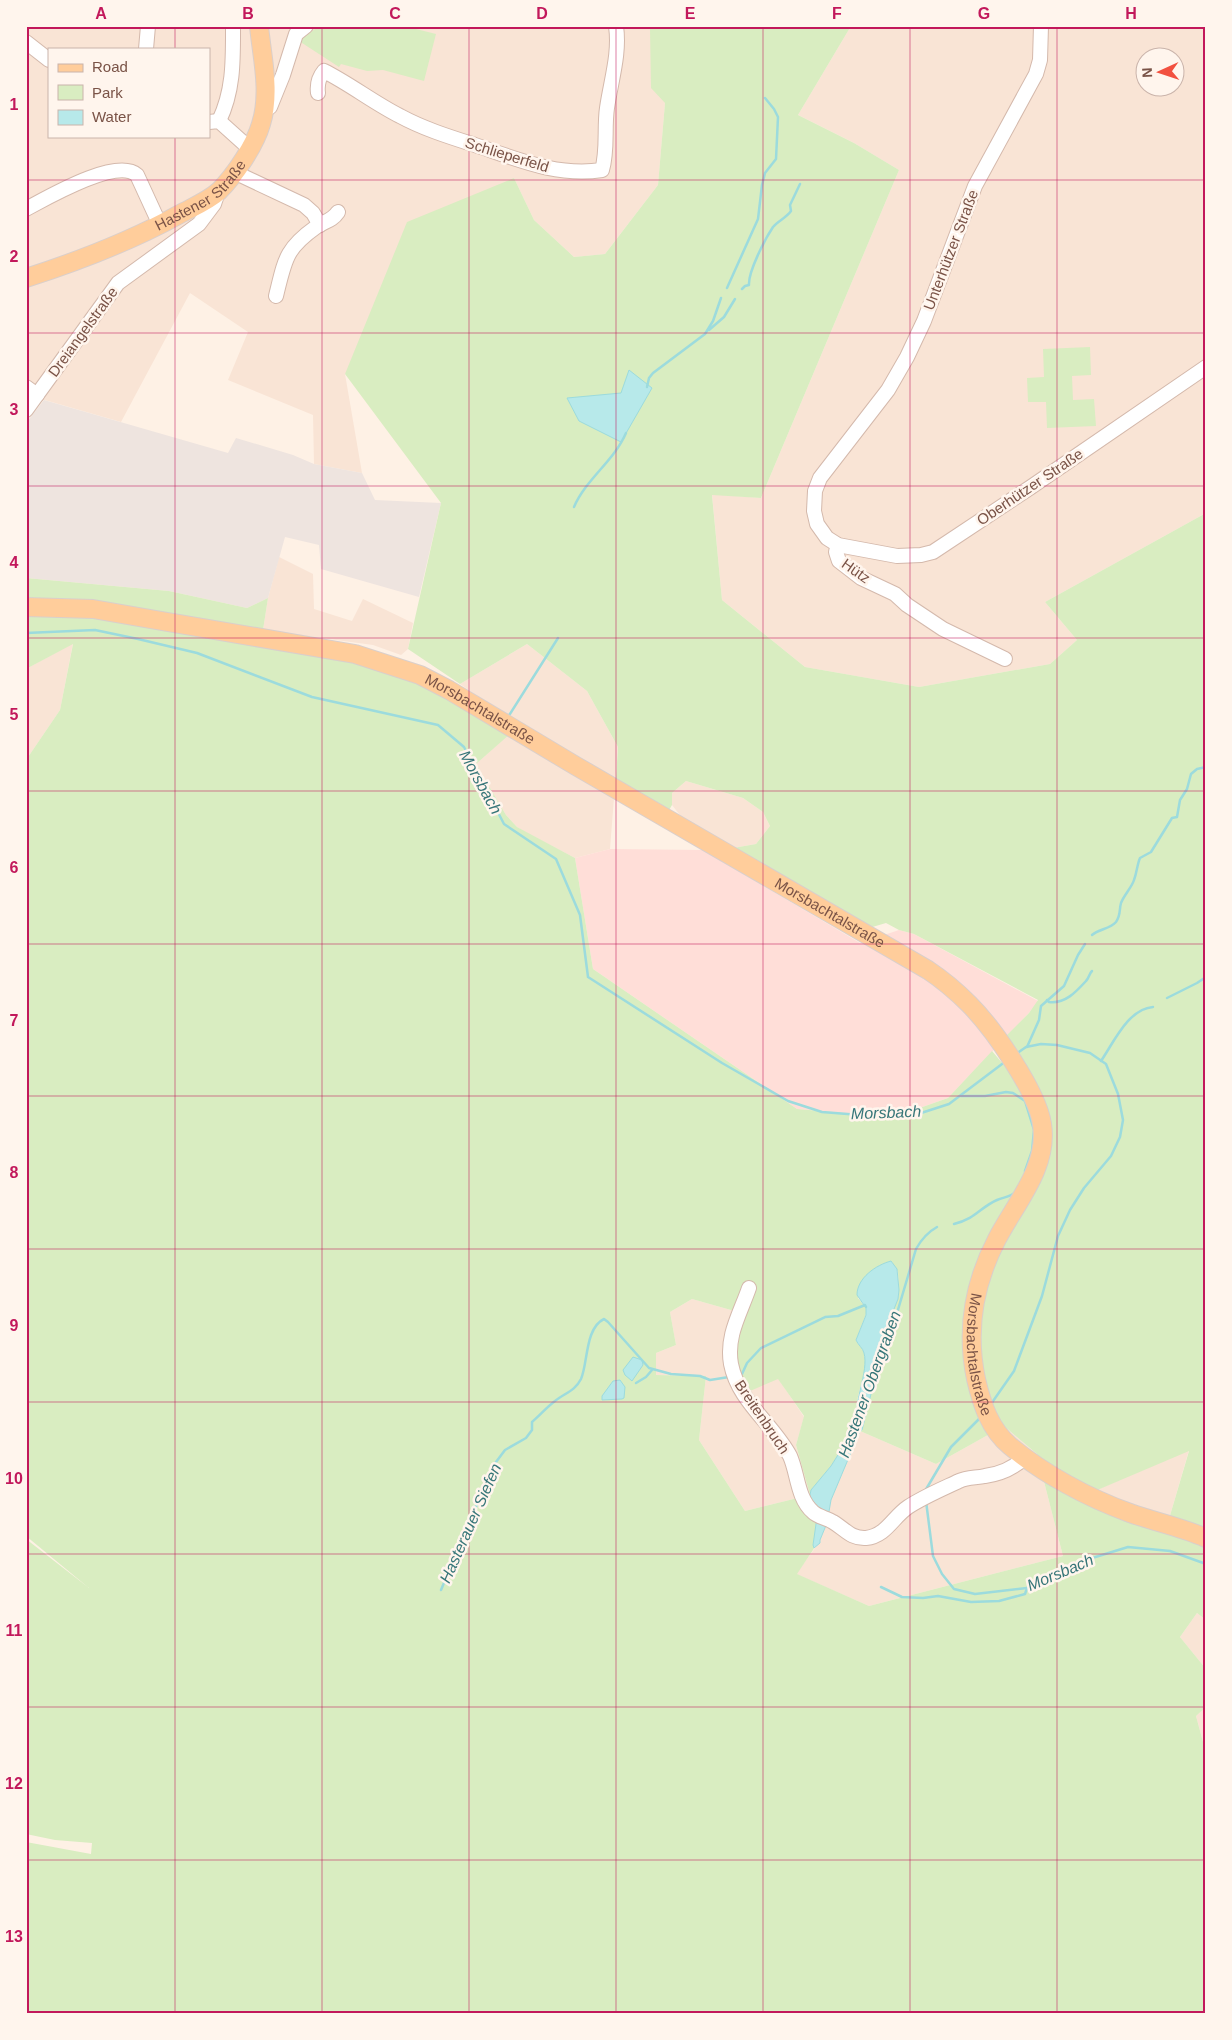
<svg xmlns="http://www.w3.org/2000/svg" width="1232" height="2040" font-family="Helvetica,sans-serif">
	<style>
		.residential { fill: #f9e4d5; fill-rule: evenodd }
		.commercial { fill: #ffded8 }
		.industrial { fill: #eee4df }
		.green { fill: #d9edc1; fill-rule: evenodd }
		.water { fill: #b7e9ea; stroke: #9cdbdd }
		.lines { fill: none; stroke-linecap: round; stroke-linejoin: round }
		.stream { stroke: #9cdbdd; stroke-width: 2.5 }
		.minor-casing { stroke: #d4b9ac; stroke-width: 16 }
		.major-casing { stroke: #dacfcb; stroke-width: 20 }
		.minor { stroke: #fff; stroke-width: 14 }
		.major { stroke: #ffcd9b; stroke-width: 18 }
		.grid { fill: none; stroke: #c2185b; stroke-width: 1; stroke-opacity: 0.55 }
		.labels { text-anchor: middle; stroke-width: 5; stroke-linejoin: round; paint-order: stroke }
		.street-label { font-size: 15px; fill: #7a5347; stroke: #fff5ed }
		.water-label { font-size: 16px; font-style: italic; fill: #377679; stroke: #fff5ed }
		.neatline { fill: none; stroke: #c2185b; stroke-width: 2 }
		.grid-label { font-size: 16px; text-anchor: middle; font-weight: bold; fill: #c2185b }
	</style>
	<rect width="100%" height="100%" fill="#fef1e5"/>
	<g class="residential">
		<path d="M26,26H654L650,29L665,103L658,185L605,254L574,257L534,220L514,178L345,374L362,473L314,464L313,415L228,380L248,332L190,293L121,422L31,396L26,403ZM49,49H209V136H49Z"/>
		<path d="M851,26H1206V513L1045,602L1077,640L1050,664L919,687L805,667L722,600L712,494L761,498L899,170L854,143L798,115ZM1144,58H1174V88H1144Z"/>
		<polygon points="279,557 313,574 314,609 352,621 363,599 413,623 408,649 401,655 373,645 263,630 268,598"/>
		<polygon points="73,643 60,710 26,760 26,669"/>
		<polygon points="527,644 587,691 618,747 610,849 575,858 525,832 517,827 506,815 476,764 519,725 460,684"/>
		<polygon points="686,781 743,798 763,812 770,826 756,844 733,848 683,819 672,805 672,793"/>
		<polygon points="692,1299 745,1314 778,1378 804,1417 796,1445 810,1495 745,1511 699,1440 706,1376 656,1375 656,1353 676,1345 670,1312"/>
		<polygon points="1004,1426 1037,1454 1063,1556 869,1606 796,1574 815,1548 827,1523 831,1500 860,1431 936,1464"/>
		<polygon points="1189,1450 1169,1519 1094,1491"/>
		<polygon points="1197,1613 1206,1620 1206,1669 1180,1637"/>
		<polygon points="1206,1707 1206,1753 1196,1716"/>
	</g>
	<polygon class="commercial" points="610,849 703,850 860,943 899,930 914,934 1038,1001 1029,1013 948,1098 894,1117 797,1109 593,969 575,858"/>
	<polygon class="industrial" points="44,400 228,453 236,438 293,455 314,464 362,473 375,500 441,503 419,597 321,569 319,545 285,537 268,598 247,608 169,591 26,578 26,423"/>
	<g class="green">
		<polygon points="319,26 404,26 436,34 424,81 383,70 367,71 341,64 339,67 299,41"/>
		<path d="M654,26H851L798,115L854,143L899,170L761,498L712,495L722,600L805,667L919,687L1050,664L1077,640L1045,602L1206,513V1620L1197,1613L1180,1637L1206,1669V1707L1196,1716L1206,1753V2014H26V1842L91,1854L92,1843L55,1840L26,1834V1539L89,1588L26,1536V760L60,710L73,644L26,669V614L79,612L372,664L415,679L511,733L476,764L506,815L517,827L575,858L593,969L797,1109L894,1117L948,1098L992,1051L1009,1071L1024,1097L1004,1038L1029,1013L1038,1000L914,934L899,930L886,923L869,928L733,848L756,844L770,826L763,812L743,798L686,781L672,793V805L668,812L616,778L618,747L587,691L527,644L460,684L408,649L441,503L345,374L407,222L514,178L534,220L574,257L605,254L658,185L665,103L651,88L650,29ZM892,1262L898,1272L899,1295L888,1324L889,1326L894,1328L871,1394L862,1430L860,1431L936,1464L1004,1426L1037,1454L1063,1556L869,1606L797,1574L815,1547L817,1508L810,1495L811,1490L831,1466L848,1439L858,1415C852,1398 870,1373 864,1353C863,1348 858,1345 856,1340L866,1314V1308L858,1298C866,1272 867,1272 892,1262ZM692,1299L745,1314L732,1343L738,1375L750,1391L778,1379L804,1416L796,1445L810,1495L745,1511L699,1440L706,1376L656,1375V1353L676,1345L670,1312ZM1189,1451L1169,1519L1095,1491Z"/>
		<polygon points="1090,347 1091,375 1072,376 1073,400 1094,399 1096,426 1047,428 1046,402 1028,402 1027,378 1044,377 1043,349"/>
		<polygon points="26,578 169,591 247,608 268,598 263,630 26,602"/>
	</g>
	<g class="water">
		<polygon points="629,370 652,388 621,442 579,421 567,398 621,393"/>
		<path d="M891,1261L897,1269L899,1290L898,1299L888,1324L889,1326L895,1328L871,1394L862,1430L860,1431L831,1500L827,1523L820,1540V1543L814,1548L813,1545L817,1517L810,1495L811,1490L831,1466L848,1439L858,1415C853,1404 869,1371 864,1353C863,1348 858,1345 856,1340L866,1315V1308L857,1295C857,1278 876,1265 891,1261Z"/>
		<polygon points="633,1357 642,1360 643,1365 632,1381 625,1375 623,1370"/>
		<polygon points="620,1380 625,1387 624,1398 622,1399 602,1400 602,1396 613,1381"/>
	</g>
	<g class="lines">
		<g class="stream">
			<polyline points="727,288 758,219 762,185 765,173 776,159 778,117 774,109 765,98"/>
			<path d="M742,289L745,286L749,285C748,272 765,239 773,227C778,221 786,218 791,211L790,205L800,184"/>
			<polyline points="709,330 724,317 735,299"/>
			<polyline points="647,387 649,378 653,373 705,334 713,321 721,298"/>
			<path d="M574,507C586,479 614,461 626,433"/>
			<polyline points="26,633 95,630 138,639 197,653 312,697 438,725 464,747 504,824 556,859 580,915 588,977 722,1063 788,1101 822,1112 873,1116 918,1114 949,1104 1006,1061"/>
			<polyline points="508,717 558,638"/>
			<path d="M1092,935C1099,929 1110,929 1116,922C1121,915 1119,910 1121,903C1124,895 1132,887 1134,880C1137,872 1137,865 1140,858L1151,852L1172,818L1177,817L1180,800L1187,789L1191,774L1197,769L1206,767"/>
			<polyline points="1167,998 1197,983 1206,977"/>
			<path d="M1047,1000L1049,1002C1065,1004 1076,992 1086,981C1089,978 1089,974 1092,971"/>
			<polyline points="1027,1047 1039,1020 1041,1006 1064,986 1078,955 1085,944"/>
			<path d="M1101,1061C1114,1042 1128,1009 1153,1007"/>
			<polyline points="961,1096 985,1096 1006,1092 1013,1093 1025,1101 1034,1130 1032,1151 1025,1171"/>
			<path d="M954,1224C977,1218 979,1208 997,1200C1004,1197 1010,1197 1016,1192"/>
			<path d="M892,1330L916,1249C921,1240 928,1232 937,1227"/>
			<polyline points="742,1374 747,1363 761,1348 825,1317 838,1316 865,1305 866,1307"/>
			<polyline points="636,1383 646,1377 652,1370"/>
			<polyline points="991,1404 1014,1371 1042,1296 1058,1236 1070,1210 1084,1188 1111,1156 1120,1137 1123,1120 1118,1094 1106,1064 1090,1053 1057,1045 1041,1044 1026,1047 1016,1054"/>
			<polyline points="925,1491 951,1447 980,1418"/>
			<polyline points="926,1501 933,1556 942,1574 954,1589 975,1594 1027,1588 1076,1563 1128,1547 1170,1551 1206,1564"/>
			<polyline points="881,1587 902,1597 923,1598 938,1596 971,1602 999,1601 1025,1594 1027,1588"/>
			<path d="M441,1590L451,1566L455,1553L463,1540L464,1531L475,1509L484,1486L491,1476L496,1462L505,1450L526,1438L532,1430V1422C540,1415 547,1407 555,1401C565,1393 575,1391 581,1379C588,1363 585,1328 604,1319L608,1322L649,1368L671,1374L700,1376L710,1380L729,1377"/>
		</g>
		<defs>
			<g id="minor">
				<polyline points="1041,26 1040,60 1036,74 975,186 924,321 907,357 888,390 820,478 815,491 814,511 817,524 827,538 838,545 897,556 921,555 933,552 1031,487 1206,367"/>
				<polyline points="26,42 49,60"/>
				<polyline points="146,49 148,26"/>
				<path d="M318,93C317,85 319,77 324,71C350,84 374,103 400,116C424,129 450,137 475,145C517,159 557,177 602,170C608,150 604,128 607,108C611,80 620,54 616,26"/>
				<polyline points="266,109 270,107 283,75 296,34 306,26"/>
				<path d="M219,121C234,90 233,59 233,26"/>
				<polyline points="209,122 219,121 249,148"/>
				<polyline points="234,172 304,205 313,213 320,225"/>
				<path d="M26,209C47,198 116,157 137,175L160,225"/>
				<path d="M276,296C285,260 285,249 316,227C325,221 332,221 338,212"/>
				<polyline points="26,387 37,395"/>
				<polyline points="26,410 118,283 199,224 214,204 218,192"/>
				<polyline points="838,545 836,552 839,561 861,578 895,594 907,605 943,629 1005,659"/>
				<path d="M749,1288C740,1314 726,1336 731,1364C738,1401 773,1424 790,1456C798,1474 797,1498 813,1512C818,1517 827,1518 833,1522C845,1529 851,1539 866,1538C886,1536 893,1517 908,1507C923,1497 942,1489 959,1481C967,1477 976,1478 985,1476C1000,1474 1014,1468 1025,1457"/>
			</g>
			<g id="major">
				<path id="s1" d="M26,278C79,261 131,241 180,214C193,207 208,201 219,191C235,175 255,145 261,124C271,92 262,58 259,26"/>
				<path id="s2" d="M26,607L93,609L156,620L355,654L420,675L449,690L576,766L928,970C943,980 956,991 969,1004C993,1028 1037,1091 1042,1124C1049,1167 1015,1204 997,1239C974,1283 966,1331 976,1379C982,1405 990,1429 1010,1446C1044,1474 1088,1498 1130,1513C1155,1522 1181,1527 1206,1538"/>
			</g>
		</defs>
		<use href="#minor" class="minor-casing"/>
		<use href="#major" class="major-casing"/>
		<use href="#minor" class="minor"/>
		<use href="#major" class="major"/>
	</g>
	<path class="grid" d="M175,26V49M322,26V2014M469,26V2014M616,26V2014M763,26V2014M910,26V2014M1057,26V2014M175,136V2014M26,180H1206M26,333H1206M26,486H1206M26,638H1206M26,791H1206M26,944H1206M26,1096H1206M26,1249H1206M26,1402H1206M26,1554H1206M26,1707H1206M26,1860H1206"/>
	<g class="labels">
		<g class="street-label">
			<text transform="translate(507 155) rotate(17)" y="5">Schlieperfeld</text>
			<text dy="5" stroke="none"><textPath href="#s1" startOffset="195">Hastener Straße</textPath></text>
			<text transform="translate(951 250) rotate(-69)" y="5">Unterhützer Straße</text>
			<text transform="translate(83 332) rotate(-54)" y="5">Dreiangelstraße</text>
			<text transform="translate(1030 487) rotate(-34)" y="5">Oberhützer Straße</text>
			<text transform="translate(856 571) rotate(35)" y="5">Hütz</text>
			<text dy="5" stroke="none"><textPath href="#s2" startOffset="470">Morsbachtalstraße</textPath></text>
			<text dy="5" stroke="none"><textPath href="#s2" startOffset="875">Morsbachtalstraße</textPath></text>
			<text dy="5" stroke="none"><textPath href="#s2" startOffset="1430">Morsbachtalstraße</textPath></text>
			<text transform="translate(762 1417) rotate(56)" y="5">Breitenbruch</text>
		</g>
		<g class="water-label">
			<text transform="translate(481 782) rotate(61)" y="6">Morsbach</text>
			<text transform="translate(886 1112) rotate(-2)" y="6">Morsbach</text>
			<text transform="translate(869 1384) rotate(-70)" y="6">Hastener Obergraben</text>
			<text transform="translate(470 1523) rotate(-66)" y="6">Hasterauer Siefen</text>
			<text transform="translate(1060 1572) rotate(-23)" y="6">Morsbach</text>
		</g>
	</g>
	<rect width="1232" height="2040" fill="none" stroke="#fff5ed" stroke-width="55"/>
	<rect x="48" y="48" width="162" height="90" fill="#fff5ed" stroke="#cab4ab"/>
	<rect x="58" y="64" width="25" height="8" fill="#ffcd9b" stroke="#cab4ab"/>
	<text x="92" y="72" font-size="15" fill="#7a5347">Road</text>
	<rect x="58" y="85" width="25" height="15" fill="#d9edc1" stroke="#cab4ab"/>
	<text x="92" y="98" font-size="15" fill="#7a5347">Park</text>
	<rect x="58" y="110" width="25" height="15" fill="#b7e9ea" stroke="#cab4ab"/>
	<text x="92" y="122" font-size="15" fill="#7a5347">Water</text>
	<g transform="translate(1160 72) rotate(267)"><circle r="24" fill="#fff5ed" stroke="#cab4ab"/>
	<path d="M0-4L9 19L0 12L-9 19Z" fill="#f2503f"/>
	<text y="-8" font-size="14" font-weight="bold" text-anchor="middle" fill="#7a5347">N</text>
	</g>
	<rect x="28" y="28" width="1176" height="1984" class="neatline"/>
	<g class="grid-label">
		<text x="101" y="19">A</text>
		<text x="248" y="19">B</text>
		<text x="395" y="19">C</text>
		<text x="542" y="19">D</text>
		<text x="690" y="19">E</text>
		<text x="837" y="19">F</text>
		<text x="984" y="19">G</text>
		<text x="1131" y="19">H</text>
		<text x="14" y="110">1</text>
		<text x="14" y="262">2</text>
		<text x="14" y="415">3</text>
		<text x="14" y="568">4</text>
		<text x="14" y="720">5</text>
		<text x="14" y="873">6</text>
		<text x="14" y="1026">7</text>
		<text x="14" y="1178">8</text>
		<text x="14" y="1331">9</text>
		<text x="14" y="1484">10</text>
		<text x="14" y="1636">11</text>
		<text x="14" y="1789">12</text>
		<text x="14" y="1942">13</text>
	</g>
</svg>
